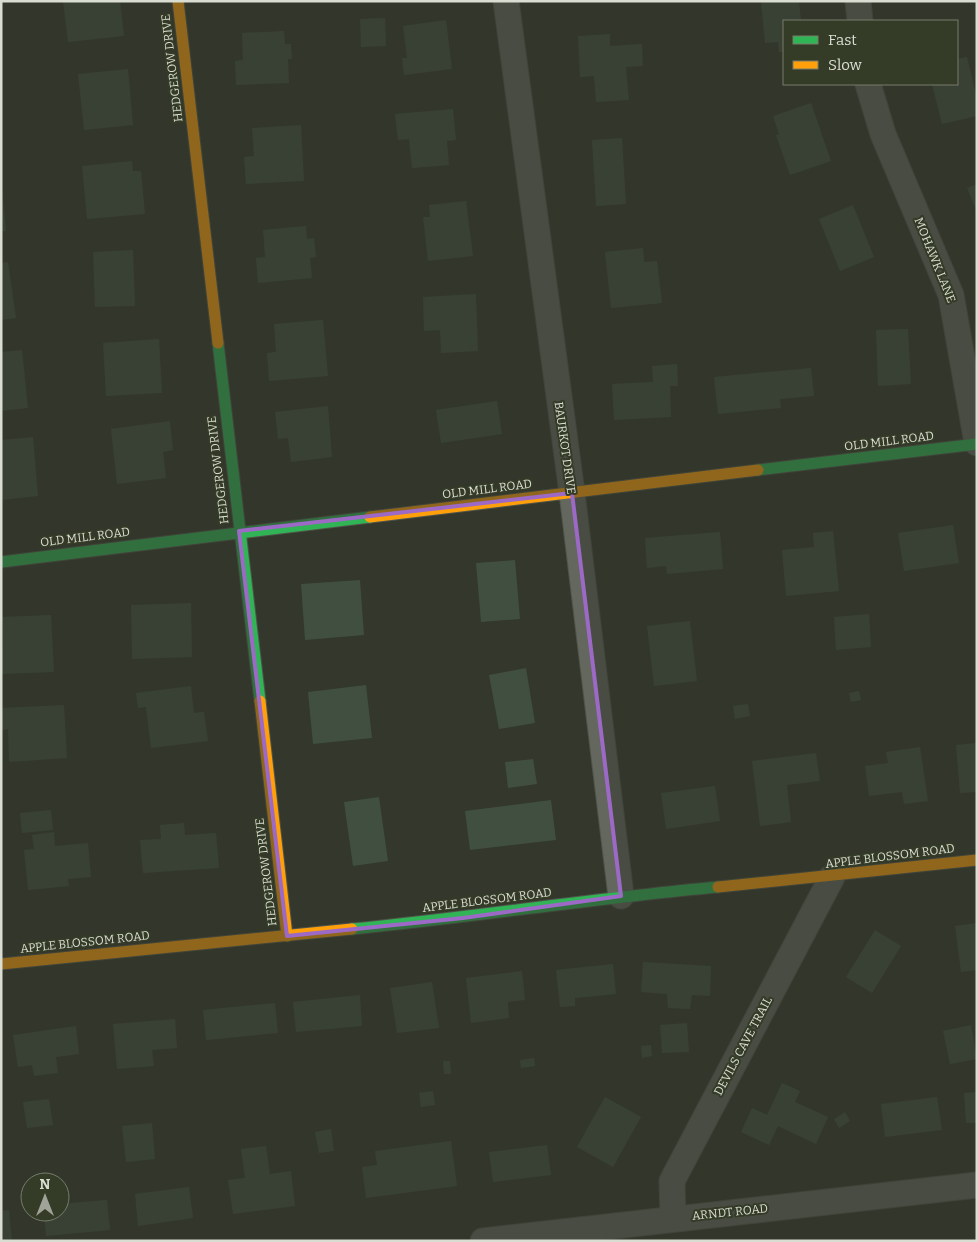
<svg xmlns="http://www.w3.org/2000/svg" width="978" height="1242" font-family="Bitter,serif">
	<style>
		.building { fill: #404f40 }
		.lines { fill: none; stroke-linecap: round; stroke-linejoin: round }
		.street-casing { stroke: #50544a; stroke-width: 27 }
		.fast-casing { stroke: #50544a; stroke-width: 13 }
		.slow-casing { stroke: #50544a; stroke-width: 13 }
		.street { stroke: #63675e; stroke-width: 25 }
		.fast { stroke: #30b455; stroke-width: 11 }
		.slow { stroke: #ff9f0a; stroke-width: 11 }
		.marked { fill: none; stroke: #9c6ac6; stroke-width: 4; stroke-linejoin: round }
		.labels { text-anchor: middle; stroke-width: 4; stroke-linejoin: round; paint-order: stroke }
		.street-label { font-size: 12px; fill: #daded2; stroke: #343b27 }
	</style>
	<rect width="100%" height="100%" fill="#33372c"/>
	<g class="building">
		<polygon points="63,1 120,1 124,36 68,42"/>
		<polygon points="761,1 799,1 801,21 784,21 784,52 779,52 778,42 765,43"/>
		<polygon points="385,18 386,46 361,47 360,19"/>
		<polygon points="446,20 452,69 404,75 402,58 407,58 403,26"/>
		<polygon points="284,31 285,44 291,44 292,59 288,59 289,83 236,85 235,61 243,60 242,33"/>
		<polygon points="610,34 610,46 642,44 643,66 626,67 629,100 596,102 594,76 580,77 578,36"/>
		<polygon points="967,57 977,99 977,116 942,124 932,84 957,84 957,59"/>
		<polygon points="128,69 133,125 84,130 78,74"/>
		<polygon points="811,103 831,161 790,175 776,135 779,134 773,116"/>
		<polygon points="453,109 456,140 447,141 449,165 412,168 409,139 398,140 395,114"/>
		<polygon points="301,125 304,181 246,184 244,157 254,156 252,128"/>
		<polygon points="622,138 626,204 596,206 592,140"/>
		<polygon points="132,161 133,171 141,171 145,214 87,219 82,166"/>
		<polygon points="1,179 6,231 1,231"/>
		<polygon points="977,184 977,212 967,188"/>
		<polygon points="466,201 473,256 428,261 423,217 430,217 429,205"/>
		<polygon points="853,205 874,257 840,271 819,219"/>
		<polygon points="306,226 307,239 314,238 316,257 310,258 312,278 258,283 256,258 265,257 263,230"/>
		<polygon points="643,248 644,262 657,261 662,303 611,308 605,252"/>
		<polygon points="133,250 135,306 95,307 93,252"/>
		<polygon points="8,262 16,318 1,320 1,263"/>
		<polygon points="476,294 478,351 441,353 440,330 424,331 423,297"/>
		<polygon points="323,320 328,376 269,381 267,353 276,352 274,324"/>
		<polygon points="908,329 911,384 878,386 876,330"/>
		<polygon points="159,339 162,393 106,396 103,343"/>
		<polygon points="22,350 28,408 1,411 1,352"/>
		<polygon points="677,364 678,386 670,386 671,417 614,420 612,384 653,382 652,366"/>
		<polygon points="811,368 814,396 780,399 781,408 718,414 714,377"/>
		<polygon points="497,401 502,434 441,443 436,410"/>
		<polygon points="328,406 332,457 291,462 288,438 278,439 275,412"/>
		<polygon points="170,421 173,450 163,452 166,478 117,484 111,429"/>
		<polygon points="33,437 38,496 1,500 1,440"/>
		<polygon points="953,525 959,563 904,571 898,533"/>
		<polygon points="833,531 839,591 786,596 782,550 814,547 813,533"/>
		<polygon points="720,532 723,569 667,574 666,566 647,568 645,538"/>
		<polygon points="515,560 520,619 481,622 476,563"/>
		<polygon points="360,580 364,635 305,640 301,584"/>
		<polygon points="191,603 192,657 132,659 131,605"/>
		<polygon points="869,614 871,647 836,650 834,617"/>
		<polygon points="51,615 54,672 1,674 1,647 3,647 2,617"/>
		<polygon points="690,621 697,681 654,686 647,626"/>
		<polygon points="526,668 535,723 499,729 489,675"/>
		<polygon points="366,685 372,738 313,744 308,692"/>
		<polygon points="191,686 194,713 204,712 208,741 151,748 146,707 138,708 136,693"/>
		<polygon points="859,691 861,700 851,702 849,693"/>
		<polygon points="748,704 750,716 735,719 733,706"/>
		<polygon points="64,705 67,758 9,762 8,729 2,730 1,708"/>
		<polygon points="977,743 977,792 960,793 956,745"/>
		<polygon points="920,747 928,801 904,804 902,792 869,796 865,766 888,763 886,752"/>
		<polygon points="816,753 820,781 787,785 791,822 760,826 752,761"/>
		<polygon points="533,759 537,784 508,788 505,762"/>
		<polygon points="715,786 720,821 666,829 661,793"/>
		<polygon points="379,797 388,861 353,866 344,802"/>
		<polygon points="551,800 556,840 470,850 465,811"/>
		<polygon points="51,810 53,830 22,833 20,813"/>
		<polygon points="184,823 185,835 216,833 219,868 143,873 140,840 161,839 160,825"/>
		<polygon points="54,832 55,846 88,843 91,877 68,879 69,886 28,890 24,850 34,849 32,835"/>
		<polygon points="977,923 977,970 961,972 955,926"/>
		<polygon points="875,930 901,946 872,993 846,977"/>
		<polygon points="643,962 711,966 710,996 692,995 690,1009 668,1008 667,994 641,992"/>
		<polygon points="613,964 616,994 575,998 575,1006 560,1007 556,970"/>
		<polygon points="522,971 525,1000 508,1002 509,1018 471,1023 466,978"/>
		<polygon points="432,982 439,1028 397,1033 390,988"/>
		<polygon points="360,995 362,1026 296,1032 293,1002"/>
		<polygon points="275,1003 278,1033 206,1040 203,1010"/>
		<polygon points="175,1019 177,1048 152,1050 154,1066 117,1069 113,1024"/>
		<polygon points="687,1023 689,1052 662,1053 660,1025"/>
		<polygon points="971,1025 977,1059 950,1064 943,1031"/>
		<polygon points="76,1026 79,1054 56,1057 58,1073 34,1076 32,1065 18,1067 13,1035"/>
		<polygon points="651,1045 652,1056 642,1058 641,1046"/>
		<polygon points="534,1058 535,1066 521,1068 520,1060"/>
		<polygon points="443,1061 450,1061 451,1074 444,1074"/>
		<polygon points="782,1083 800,1091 795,1102 828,1117 816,1144 778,1126 769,1145 741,1132 752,1108 767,1115"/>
		<polygon points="433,1091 435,1105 421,1107 419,1093"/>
		<polygon points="977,1092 977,1123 966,1123 964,1093"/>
		<polygon points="605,1097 641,1117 613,1167 577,1147"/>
		<polygon points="937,1097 942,1130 885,1137 881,1104"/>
		<polygon points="49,1099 53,1125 27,1128 23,1102"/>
		<polygon points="845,1112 850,1121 839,1128 834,1119"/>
		<polygon points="152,1123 155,1159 126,1162 122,1126"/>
		<polygon points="331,1129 334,1151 319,1153 315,1132"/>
		<polygon points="451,1141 457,1186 366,1198 362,1167 377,1165 375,1151"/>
		<polygon points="547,1145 551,1175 493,1182 489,1152"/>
		<polygon points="266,1146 270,1174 291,1171 295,1206 233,1214 228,1180 245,1178 241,1149"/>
		<polygon points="189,1187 193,1218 138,1226 135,1194"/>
		<polygon points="107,1200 110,1230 46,1236 44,1212 60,1212 60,1204"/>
		<polygon points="9,1210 12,1241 1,1241 1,1211"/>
	</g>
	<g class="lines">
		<defs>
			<g id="street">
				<polyline points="506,1 572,493 621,896"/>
				<polyline points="858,1 860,21"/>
				<polyline points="868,84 883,134 951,295 977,443"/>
				<polyline points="673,1218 672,1181 832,877"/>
				<polyline points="483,1241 977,1185"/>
			</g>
			<g id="fast">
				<polyline points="218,343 260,701"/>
				<polyline points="758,470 977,444"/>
				<polyline points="1,562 370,517"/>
				<path d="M352,929C474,917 596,898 718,887"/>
			</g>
			<g id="slow">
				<polyline points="178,1 218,343"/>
				<polyline points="370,517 758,470"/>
				<polyline points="260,701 287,936"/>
				<polyline points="718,887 977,860"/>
				<polyline points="1,964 352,929"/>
			</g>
		</defs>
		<use href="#street" class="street-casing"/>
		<use href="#fast" class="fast-casing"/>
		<use href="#slow" class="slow-casing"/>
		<use href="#street" class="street"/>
		<use href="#fast" class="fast"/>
		<use href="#slow" class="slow"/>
	</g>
	<path d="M0 0H978V1242H0ZM572,493L621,896L463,918L287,936L239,531Z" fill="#33372c" fill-opacity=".55" fill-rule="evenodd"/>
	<path class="marked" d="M572,493L621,896L463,918L287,936L239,531Z"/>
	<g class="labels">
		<g class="street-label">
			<text transform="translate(172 68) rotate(-97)" y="4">HEDGEROW DRIVE</text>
			<text transform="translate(935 260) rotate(68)" y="4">MOHAWK LANE</text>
			<text transform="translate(889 441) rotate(-7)" y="4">OLD MILL ROAD</text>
			<text transform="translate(565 448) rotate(82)" y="4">BAURKOT DRIVE</text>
			<text transform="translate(218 470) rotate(-97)" y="4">HEDGEROW DRIVE</text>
			<text transform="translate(487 489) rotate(-7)" y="4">OLD MILL ROAD</text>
			<text transform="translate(85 537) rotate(-7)" y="4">OLD MILL ROAD</text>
			<text transform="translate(890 856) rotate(-7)" y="4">APPLE BLOSSOM ROAD</text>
			<text transform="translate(266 872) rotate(-97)" y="4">HEDGEROW DRIVE</text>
			<text transform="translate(487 900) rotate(-7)" y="4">APPLE BLOSSOM ROAD</text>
			<text transform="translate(85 942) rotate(-6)" y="4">APPLE BLOSSOM ROAD</text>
			<text transform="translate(743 1046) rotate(-62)" y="4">DEVILS CAVE TRAIL</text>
			<text transform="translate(730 1212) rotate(-6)" y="4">ARNDT ROAD</text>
		</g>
	</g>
	<rect width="978" height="1242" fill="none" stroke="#daded2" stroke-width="5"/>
	<rect x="783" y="20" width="175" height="65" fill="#343b27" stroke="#767c6b"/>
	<rect x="793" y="36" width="25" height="8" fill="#30b455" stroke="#767c6b"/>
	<text x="828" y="45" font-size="15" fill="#daded2">Fast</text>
	<rect x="793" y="61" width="25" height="8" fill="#ff9f0a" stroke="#767c6b"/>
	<text x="828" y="70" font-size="15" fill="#daded2">Slow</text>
	<g transform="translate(45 1197)"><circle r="24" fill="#343b27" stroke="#767c6b"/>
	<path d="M0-4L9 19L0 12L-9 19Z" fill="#a0a498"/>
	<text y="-8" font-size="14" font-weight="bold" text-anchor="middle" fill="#daded2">N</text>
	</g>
</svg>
